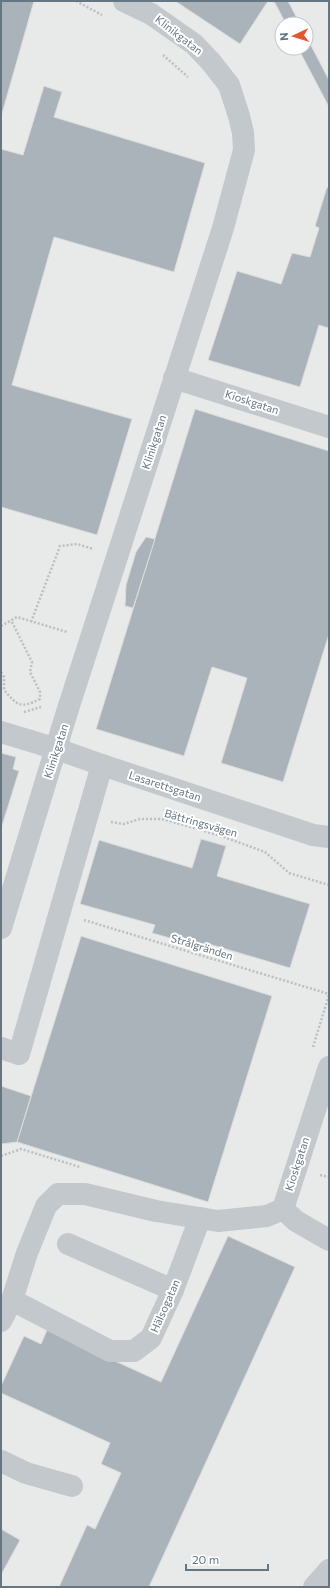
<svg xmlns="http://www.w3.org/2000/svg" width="330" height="1588" font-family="Commissioner,sans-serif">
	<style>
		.built { fill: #e8e9e9; fill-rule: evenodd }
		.building { fill: #aab3b9; stroke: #dcdcda }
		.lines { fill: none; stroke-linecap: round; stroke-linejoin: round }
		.path { stroke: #bbbfc2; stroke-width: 2.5; stroke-dasharray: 2 2; stroke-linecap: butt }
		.minor { stroke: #c3c8cc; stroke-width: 22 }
		.labels { text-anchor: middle; stroke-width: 4; stroke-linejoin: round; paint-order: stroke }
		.street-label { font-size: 11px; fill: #657683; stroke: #fff }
	</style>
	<rect width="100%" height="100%" fill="#fafaf8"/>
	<path class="built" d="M1,1H329V1587H1ZM282,24H306V48H282Z"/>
	<g class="building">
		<polygon points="1,1 34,1 1,117"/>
		<polygon points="175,1 268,1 240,44"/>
		<polygon points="271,1 288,1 300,24 286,24 275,3"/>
		<polygon points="306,36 329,80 329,107 298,48 306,48"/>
		<polygon points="44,86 62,92 54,117 205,163 174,272 54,237 12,385 132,419 97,535 1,507 1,149 23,155"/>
		<polygon points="327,187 329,188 329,324 328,328 319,325 300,387 208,360 237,271 281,284 292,253 310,257 319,228 315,226"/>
		<polygon points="195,409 329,451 329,634 283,782 221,763 247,678 212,667 184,756 96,729"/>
		<polygon points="146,537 155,539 133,608 125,606 126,585 136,552"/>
		<polygon points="1,753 16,757 13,769 19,771 1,829"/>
		<polygon points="201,839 226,846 217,876 310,904 290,968 209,944 208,949 152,933 155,925 80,904 99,840 192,868"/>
		<polygon points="81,936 272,996 208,1202 17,1142"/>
		<polygon points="1,1086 31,1096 17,1142 1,1144"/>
		<polygon points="228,1236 295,1267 149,1587 59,1587 87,1525 95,1529 121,1473 101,1464 110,1443 1,1393 1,1386 24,1336 41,1344 47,1330 161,1382"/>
		<polygon points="1,1529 20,1540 1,1575"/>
	</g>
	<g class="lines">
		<g class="path">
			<polyline points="76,1 102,15"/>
			<polyline points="163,55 188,77"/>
			<polyline points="31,622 60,546 77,544 93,549"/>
			<polyline points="1,626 17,617 67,632"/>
			<path d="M1,672L4,677V690C18,706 20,709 40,699V692L30,672L32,662L11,620"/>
			<polyline points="24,712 41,707"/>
			<polyline points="111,822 124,824 140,819 162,819 191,827 224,837 265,852 289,873 329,885"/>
			<polyline points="84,920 329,994"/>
			<polyline points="313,1047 329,995"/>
			<polyline points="1,1156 21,1149 80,1167"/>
			<polyline points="320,1175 329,1177"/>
		</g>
		<g class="minor">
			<polyline points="174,378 329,427"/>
			<polyline points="1,732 57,749 102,765 313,835 329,837"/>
			<polyline points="1,928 67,712 223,228 244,150 243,133 239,116 229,85 211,62 194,44 151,14 124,1"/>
			<polyline points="1,1048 19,1054 102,765"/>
			<polyline points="283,1209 329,1067"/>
			<polyline points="283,1209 296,1221 329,1240"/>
			<polyline points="68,1244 173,1290"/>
			<polyline points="12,1300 110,1351 134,1351 151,1338 173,1290 200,1218"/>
			<polyline points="1,1321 12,1300 27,1253 46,1206 58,1194 85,1194 156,1211 218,1221 267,1216 283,1209"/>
			<polyline points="1,1461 26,1473 72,1486"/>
			<polyline points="314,1587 329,1570"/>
		</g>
	</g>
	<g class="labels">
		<g class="street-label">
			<text transform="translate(179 35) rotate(38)" y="4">Klinikgatan</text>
			<text transform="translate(252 402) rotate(18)" y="4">Kioskgatan</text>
			<text transform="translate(154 442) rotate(-72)" y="4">Klinikgatan</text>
			<text transform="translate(56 751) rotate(-72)" y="4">Klinikgatan</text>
			<text transform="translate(165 786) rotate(18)" y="4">Lasarettsgatan</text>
			<text transform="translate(201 823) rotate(16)" y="4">Bättringsvägen</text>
			<text transform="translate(202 947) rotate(17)" y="4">Strålgränden</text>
			<text transform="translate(297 1164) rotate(-72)" y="4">Kioskgatan</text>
			<text transform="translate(165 1306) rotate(-66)" y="4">Hälsogatan</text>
		</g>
	</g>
	<rect width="330" height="1588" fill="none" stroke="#657683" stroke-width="4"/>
	<g transform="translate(294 36) rotate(266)"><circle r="19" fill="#ffffff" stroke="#c1c8cd"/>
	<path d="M0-3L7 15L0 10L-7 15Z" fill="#e4572e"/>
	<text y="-6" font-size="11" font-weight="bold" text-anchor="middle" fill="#657683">N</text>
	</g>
	<path d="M186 1564v6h82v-6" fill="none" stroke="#657683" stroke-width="2"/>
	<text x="192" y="1564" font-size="12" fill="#657683" stroke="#ffffff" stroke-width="3" paint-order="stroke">20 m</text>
</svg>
